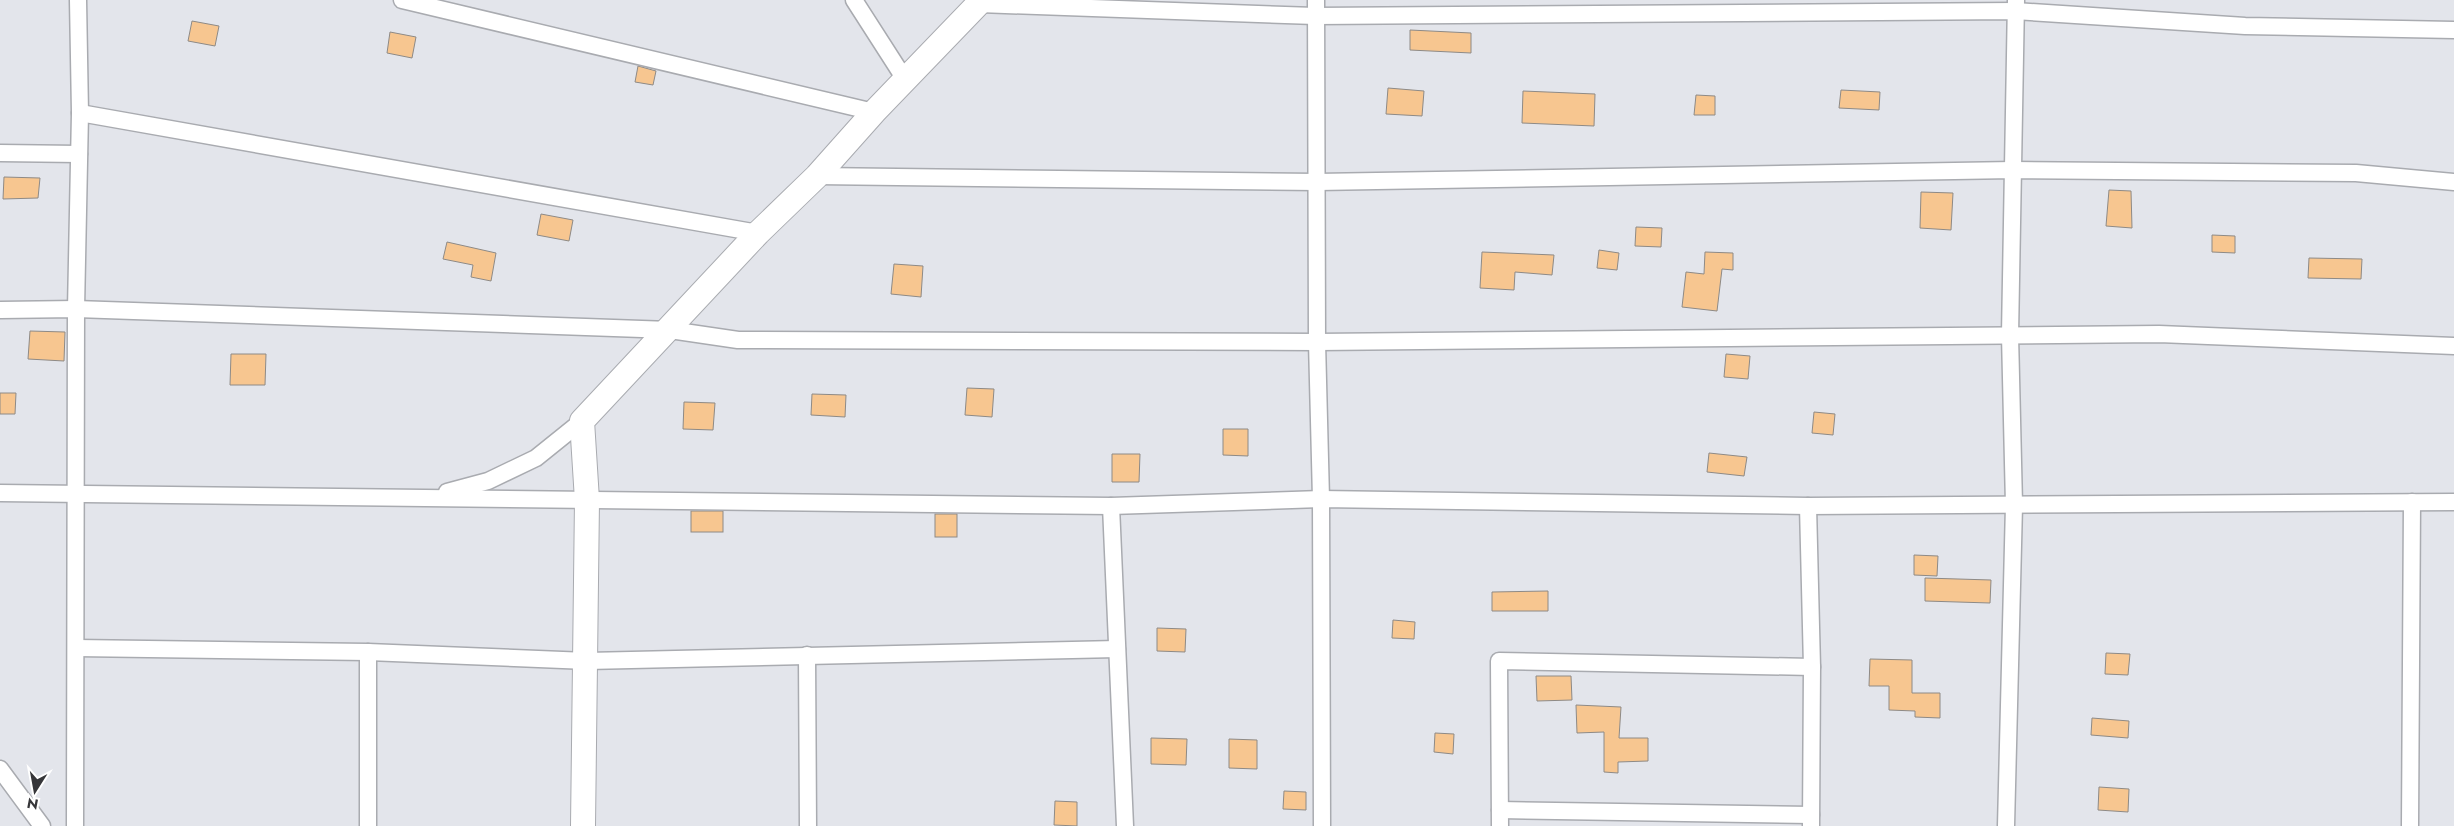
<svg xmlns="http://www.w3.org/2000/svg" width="2454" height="826" font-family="Jost,sans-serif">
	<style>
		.building { fill: #f7c690; stroke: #8e8a86 }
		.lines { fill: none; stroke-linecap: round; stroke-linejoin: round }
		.street-casing { stroke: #a9abb0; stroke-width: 19 }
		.secondary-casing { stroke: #a9abb0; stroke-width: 26 }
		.street { stroke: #fff; stroke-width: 16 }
		.secondary { stroke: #fff; stroke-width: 24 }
	</style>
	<rect width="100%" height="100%" fill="#e3e5eb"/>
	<g class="building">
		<polygon points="192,21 219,26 215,46 188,41"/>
		<polygon points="1410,30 1471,33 1471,53 1410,50"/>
		<polygon points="390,32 416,37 412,58 387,53"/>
		<polygon points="638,66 656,71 653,85 635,82"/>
		<polygon points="1388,88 1424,91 1422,116 1386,114"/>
		<polygon points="1841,90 1880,92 1879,110 1839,108"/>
		<polygon points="1523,91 1595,94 1594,126 1522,123"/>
		<polygon points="1696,95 1715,96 1715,115 1694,115"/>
		<polygon points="4,177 40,178 38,198 3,199"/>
		<polygon points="2109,190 2131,191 2132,228 2106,226"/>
		<polygon points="1921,192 1953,193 1951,230 1920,228"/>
		<polygon points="541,214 573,220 569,241 537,235"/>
		<polygon points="1636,227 1662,228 1661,247 1635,246"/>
		<polygon points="2212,235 2235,236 2235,253 2212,252"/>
		<polygon points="447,242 496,253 491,281 471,277 473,265 443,259"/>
		<polygon points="1599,250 1619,253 1617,270 1597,268"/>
		<polygon points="1482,252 1554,255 1552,275 1515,272 1514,290 1480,288"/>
		<polygon points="1705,252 1733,253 1733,270 1722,269 1717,311 1682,307 1686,272 1704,274"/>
		<polygon points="2309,258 2362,259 2361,279 2308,278"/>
		<polygon points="894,264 923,266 921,297 891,294"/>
		<polygon points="30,331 65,332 64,361 28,359"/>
		<polygon points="231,354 266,354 265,385 230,385"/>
		<polygon points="1726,354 1750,356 1748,379 1724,377"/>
		<polygon points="967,388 994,389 992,417 965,415"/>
		<polygon points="0,393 16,393 15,414 0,414"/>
		<polygon points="812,394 846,395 845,417 811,415"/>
		<polygon points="684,402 715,403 713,430 683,429"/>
		<polygon points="1814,412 1835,414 1833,435 1812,433"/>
		<polygon points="1223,429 1248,429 1248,456 1223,455"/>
		<polygon points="1709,453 1747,457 1744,476 1707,472"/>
		<polygon points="1112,454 1140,454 1139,482 1112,482"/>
		<rect x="691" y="511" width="32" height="21"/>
		<rect x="935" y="514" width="22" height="23"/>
		<polygon points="1914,555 1938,556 1937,576 1914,575"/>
		<polygon points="1925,578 1991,580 1990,603 1925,601"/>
		<polygon points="1548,591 1548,611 1492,611 1492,592"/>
		<polygon points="1393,620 1415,622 1414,639 1392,638"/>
		<polygon points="1157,628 1186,629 1185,652 1157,651"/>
		<polygon points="2106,653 2130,654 2128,675 2105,674"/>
		<polygon points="1870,659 1912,660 1912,693 1940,693 1940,718 1915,717 1915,711 1889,710 1889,686 1869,686"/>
		<polygon points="1536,676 1571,676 1572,700 1537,701"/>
		<polygon points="1576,705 1621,707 1619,738 1648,738 1648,761 1618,762 1618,773 1604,772 1604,732 1577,733"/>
		<polygon points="2092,718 2129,721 2128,738 2091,735"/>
		<polygon points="1435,733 1454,734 1453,754 1434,752"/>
		<polygon points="1151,738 1187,739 1186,765 1151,764"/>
		<polygon points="1229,739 1257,740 1257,769 1229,768"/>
		<polygon points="2099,787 2129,789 2128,812 2098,810"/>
		<polygon points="1284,791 1306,792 1306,810 1283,809"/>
		<polygon points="1055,801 1077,802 1077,826 1054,825"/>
	</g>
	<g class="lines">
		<defs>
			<g id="street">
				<polyline points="402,0 874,112"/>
				<polyline points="854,0 906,81"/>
				<polyline points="1316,0 1317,342 1321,499 1322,826"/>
				<polyline points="979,4 1315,16 2015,11 2245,26 2454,30"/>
				<polyline points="80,113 758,233"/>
				<polyline points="0,153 79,154"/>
				<polyline points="817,176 1317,182 2013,170 2356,173 2454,182"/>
				<polyline points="0,310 76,309 670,330 738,340 1317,342 2159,334 2454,346"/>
				<polyline points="447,492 488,481 536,458 582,421"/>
				<polyline points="0,493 1111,506 1321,499 1808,506 2454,502"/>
				<polyline points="1111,506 1125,826"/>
				<polyline points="1808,506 1812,667 1811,826"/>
				<polyline points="76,648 368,652 587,661 1117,649"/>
				<polyline points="368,652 368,826"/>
				<polyline points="807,655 808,826"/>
				<polyline points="0,769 42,826"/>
				<polyline points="1500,810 1811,815"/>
				<polyline points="75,826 76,309 80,113 78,0"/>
				<polyline points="1500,826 1499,661 1812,667"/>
				<polyline points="2006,826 2014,505 2010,335 2016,0"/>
				<polyline points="2410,826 2412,502"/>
			</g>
			<polyline id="secondary" points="583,826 587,500 582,421 758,233 817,176 874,112 982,0"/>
		</defs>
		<use href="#street" class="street-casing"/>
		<use href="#secondary" class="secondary-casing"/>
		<use href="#street" class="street"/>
		<use href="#secondary" class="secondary"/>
	</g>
	<g transform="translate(35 791) rotate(191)" stroke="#ffffff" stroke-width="4" paint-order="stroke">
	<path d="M0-4L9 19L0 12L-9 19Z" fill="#363639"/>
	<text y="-8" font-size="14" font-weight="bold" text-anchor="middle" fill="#363639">N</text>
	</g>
</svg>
